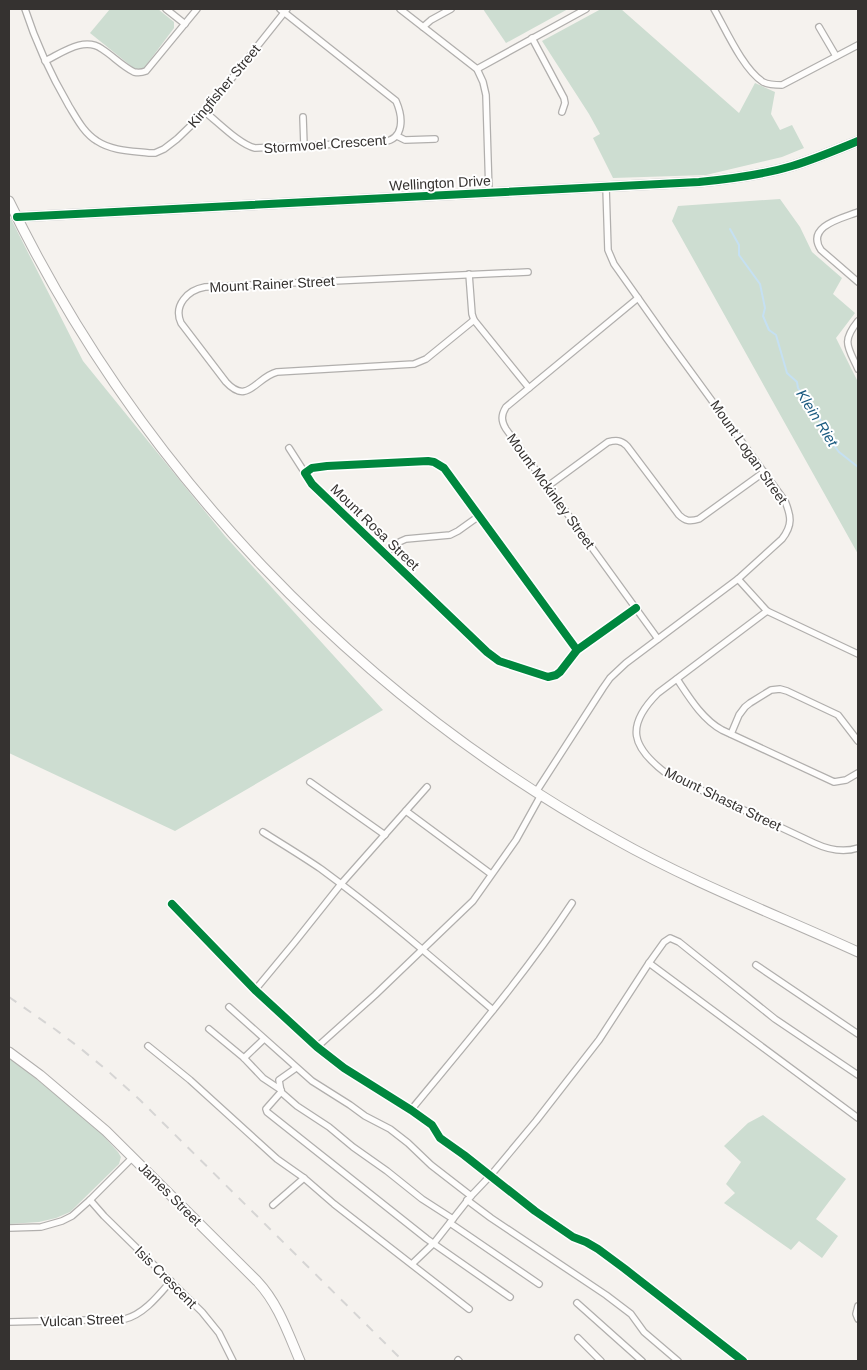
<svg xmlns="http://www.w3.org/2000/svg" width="867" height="1370" font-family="Arial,sans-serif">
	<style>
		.green { fill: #cdddd1 }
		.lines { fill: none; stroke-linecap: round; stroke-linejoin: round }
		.stream { stroke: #c5e0f2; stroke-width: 2 }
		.street-casing { stroke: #b1afad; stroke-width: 8 }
		.secondary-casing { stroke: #b1afad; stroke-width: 11 }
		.street { stroke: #fefdfc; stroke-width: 5.5 }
		.secondary { stroke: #fefdfc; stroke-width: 9 }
		.rail { stroke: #d6d5d4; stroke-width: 2; stroke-dasharray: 9 9; stroke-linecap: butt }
		.cycleway-casing { stroke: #fff; stroke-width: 11 }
		.cycleway { stroke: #00873e; stroke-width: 8 }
		.labels { text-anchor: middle; stroke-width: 4; stroke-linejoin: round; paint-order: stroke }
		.street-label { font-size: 14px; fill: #353230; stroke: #fff }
		.water-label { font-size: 15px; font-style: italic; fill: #1b5b80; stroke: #fff }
	</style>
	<rect width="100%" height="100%" fill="#f5f2ee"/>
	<g class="green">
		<polygon points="110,9 158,9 174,22 174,28 144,68 136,70 90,33"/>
		<polygon points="483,9 568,9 506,43"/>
		<polygon points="601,9 621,9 739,113 755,83 775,92 771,114 780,130 792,125 804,148 782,157 706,175 613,178 593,138 600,134 589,114 542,41"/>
		<polygon points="780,199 800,227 812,252 842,278 833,294 855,313 836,338 858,382 858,554 672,221 678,206"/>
		<polygon points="9,215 83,361 225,536 383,710 175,831 9,753"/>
		<polygon points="9,1057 80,1114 100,1132 118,1152 121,1157 119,1164 70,1212 56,1218 39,1222 9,1224"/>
		<polygon points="763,1115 846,1179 816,1219 838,1236 822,1258 799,1241 791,1250 724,1203 735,1193 726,1184 741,1162 724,1146 748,1123"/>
	</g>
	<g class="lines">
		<polyline class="stream" points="730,229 739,245 739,255 760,284 765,308 763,316 769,330 776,335 787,373 797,382 798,388 816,411 821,422 821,429 839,452 858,467"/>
		<defs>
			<g id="street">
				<path d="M25,9C36,43 51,75 69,106C77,119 84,133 97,141C112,151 132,151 149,153H155L164,149L177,139L205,112L287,9"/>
				<polyline points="166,9 185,24"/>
				<polyline points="400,9 477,69 483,82 486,95 489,193"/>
				<path d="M714,9C726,30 743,69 763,82C769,85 775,85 782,85L858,45"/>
				<polyline points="423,27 431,20 451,9"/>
				<polyline points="819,27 836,56"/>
				<polyline points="532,38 564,98 565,103 562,112"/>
				<path d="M45,61C62,53 84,36 102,49C113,56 122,66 134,72C139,73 141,73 146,71L197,9"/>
				<polyline points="477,69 586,9"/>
				<path d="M205,112C218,122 240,145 255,148L383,142C405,139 403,117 396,101L280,9"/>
				<polyline points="303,117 304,146"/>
				<polyline points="397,136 405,140 435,139"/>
				<path d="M858,212C843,218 805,226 821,250L858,282"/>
				<polyline points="469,274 472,314 474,320 529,388"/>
				<path d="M638,298L506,407C501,415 501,421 506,429L658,639"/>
				<path d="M474,320L426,359L414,364L277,372C256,377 248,406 226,382L181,323C173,305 188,290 205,287L528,272"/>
				<path d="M858,321C841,342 848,347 858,369"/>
				<polyline points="289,448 305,473"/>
				<path d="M548,486L608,442C616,440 621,440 627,446L679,515C685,521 690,522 699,519L764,472"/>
				<path d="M385,555C391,548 397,542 406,539L450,535L458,531L479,516"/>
				<path d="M738,579L767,611L658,693C625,726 631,747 667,774L814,843C829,850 843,853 858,848"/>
				<polyline points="767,611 858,654"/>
				<polyline points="577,650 444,468 434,462 428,461 327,466 312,468 305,473 312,484 487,652 499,661 548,677 556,675 560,672 577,650 636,608"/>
				<path d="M677,679C689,697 702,719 722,730L834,782L846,780L858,773"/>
				<polyline points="731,734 739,715 745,707 750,703 771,690 780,689 787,691 838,715 858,741"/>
				<polyline points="310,782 385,835"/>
				<path d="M536,792L603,688L610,678L626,663L738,579L782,539C793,525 791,516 785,501L667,339L614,264L608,250L606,187"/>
				<polyline points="406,811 491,874"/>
				<path d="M263,832C282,844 302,856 321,869C381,913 437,962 493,1010"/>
				<polyline points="172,904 255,990 317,1047 344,1068 411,1110 432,1125 440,1138 464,1155 535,1211 573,1237 586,1242 598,1249 625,1269 743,1361"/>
				<polyline points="649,963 858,1118"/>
				<polyline points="756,965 858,1034"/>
				<polyline points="255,990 294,943 341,884 427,787"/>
				<polyline points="229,1007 312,1081 350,1105 365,1116 390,1129 408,1143 431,1165 471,1196"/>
				<polyline points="209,1029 244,1058 263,1078 281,1090"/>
				<polyline points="148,1046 190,1080 277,1159 304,1178 334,1204 469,1309"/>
				<polyline points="317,1047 375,995 473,901 516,840 541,795"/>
				<polyline points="244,1058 264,1039"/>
				<polyline points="296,1068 279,1080 281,1092 266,1109 267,1112 427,1239 510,1297"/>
				<polyline points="281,1092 297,1106 329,1127 353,1147 387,1171 422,1199 453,1219"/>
				<path d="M411,1110C466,1043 524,976 572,903"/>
				<polyline points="90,1200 104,1216 202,1312 219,1333 233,1361"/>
				<polyline points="467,1200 491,1218 606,1295 631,1314 644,1332 678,1361"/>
				<polyline points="273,1205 304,1178"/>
				<polyline points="450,1223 539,1284"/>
				<polyline points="9,1228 41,1227 62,1221 72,1216 90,1200 133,1157"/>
				<polyline points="412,1264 434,1243 471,1196 491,1175 536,1121 599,1040 649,963 664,942 670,938 679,942 775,1019 858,1075"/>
				<polyline points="577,1303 642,1361"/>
				<polyline points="858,1306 856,1314 858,1319"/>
				<path d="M9,1322L125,1319C144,1314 158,1296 171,1281"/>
				<polyline points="578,1338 601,1361"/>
				<polyline points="458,1360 459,1361"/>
			</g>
			<g id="secondary">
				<path d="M9,201C139,469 354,695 615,839C693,883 777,915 858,952"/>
				<path d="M17,217L699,182C730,179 762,175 792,166C815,159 836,150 858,141"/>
				<path d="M9,1052L40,1075L106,1131L257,1281C278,1303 288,1333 300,1361"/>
			</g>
		</defs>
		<use href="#street" class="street-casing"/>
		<use href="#secondary" class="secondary-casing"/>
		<use href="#street" class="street"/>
		<use href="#secondary" class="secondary"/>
		<polyline class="rail" points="9,997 56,1030 80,1048 109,1072 140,1100 403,1361"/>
		<defs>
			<g id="cycleway">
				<path d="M17,217L699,182C730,179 762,175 792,166C815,159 836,150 858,141"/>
				<polyline points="577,650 444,468 434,462 428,461 327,466 312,468 305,473 312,484 487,652 499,661 548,677 556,675 560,672 577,650 636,608"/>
				<polyline points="172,904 255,990 317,1047 344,1068 411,1110 432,1125 440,1138 464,1155 535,1211 573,1237 586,1242 598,1249 625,1269 743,1361"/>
			</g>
		</defs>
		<use href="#cycleway" class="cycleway-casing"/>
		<use href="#cycleway" class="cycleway"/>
	</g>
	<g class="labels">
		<g class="street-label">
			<text transform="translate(224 86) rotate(-50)" y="5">Kingfisher Street</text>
			<text transform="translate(325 144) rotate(-4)" y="5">Stormvoel Crescent</text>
			<text transform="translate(440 183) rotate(-3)" y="5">Wellington Drive</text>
			<text transform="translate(272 284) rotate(-3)" y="5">Mount Rainer Street</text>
			<text transform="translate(749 452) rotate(55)" y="5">Mount Logan Street</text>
			<text transform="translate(551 491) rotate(54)" y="5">Mount Mckinley Street</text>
			<text transform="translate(375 527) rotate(44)" y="5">Mount Rosa Street</text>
			<text transform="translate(723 799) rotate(26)" y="5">Mount Shasta Street</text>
			<text transform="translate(170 1194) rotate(45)" y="5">James Street</text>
			<text transform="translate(166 1277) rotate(45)" y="5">Isis Crescent</text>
			<text transform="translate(82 1320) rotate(-2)" y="5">Vulcan Street</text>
		</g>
		<g class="water-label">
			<text transform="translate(817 418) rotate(58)" y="5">Klein Riet</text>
		</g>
	</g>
	<rect width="867" height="1370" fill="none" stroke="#353230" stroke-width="20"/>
</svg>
